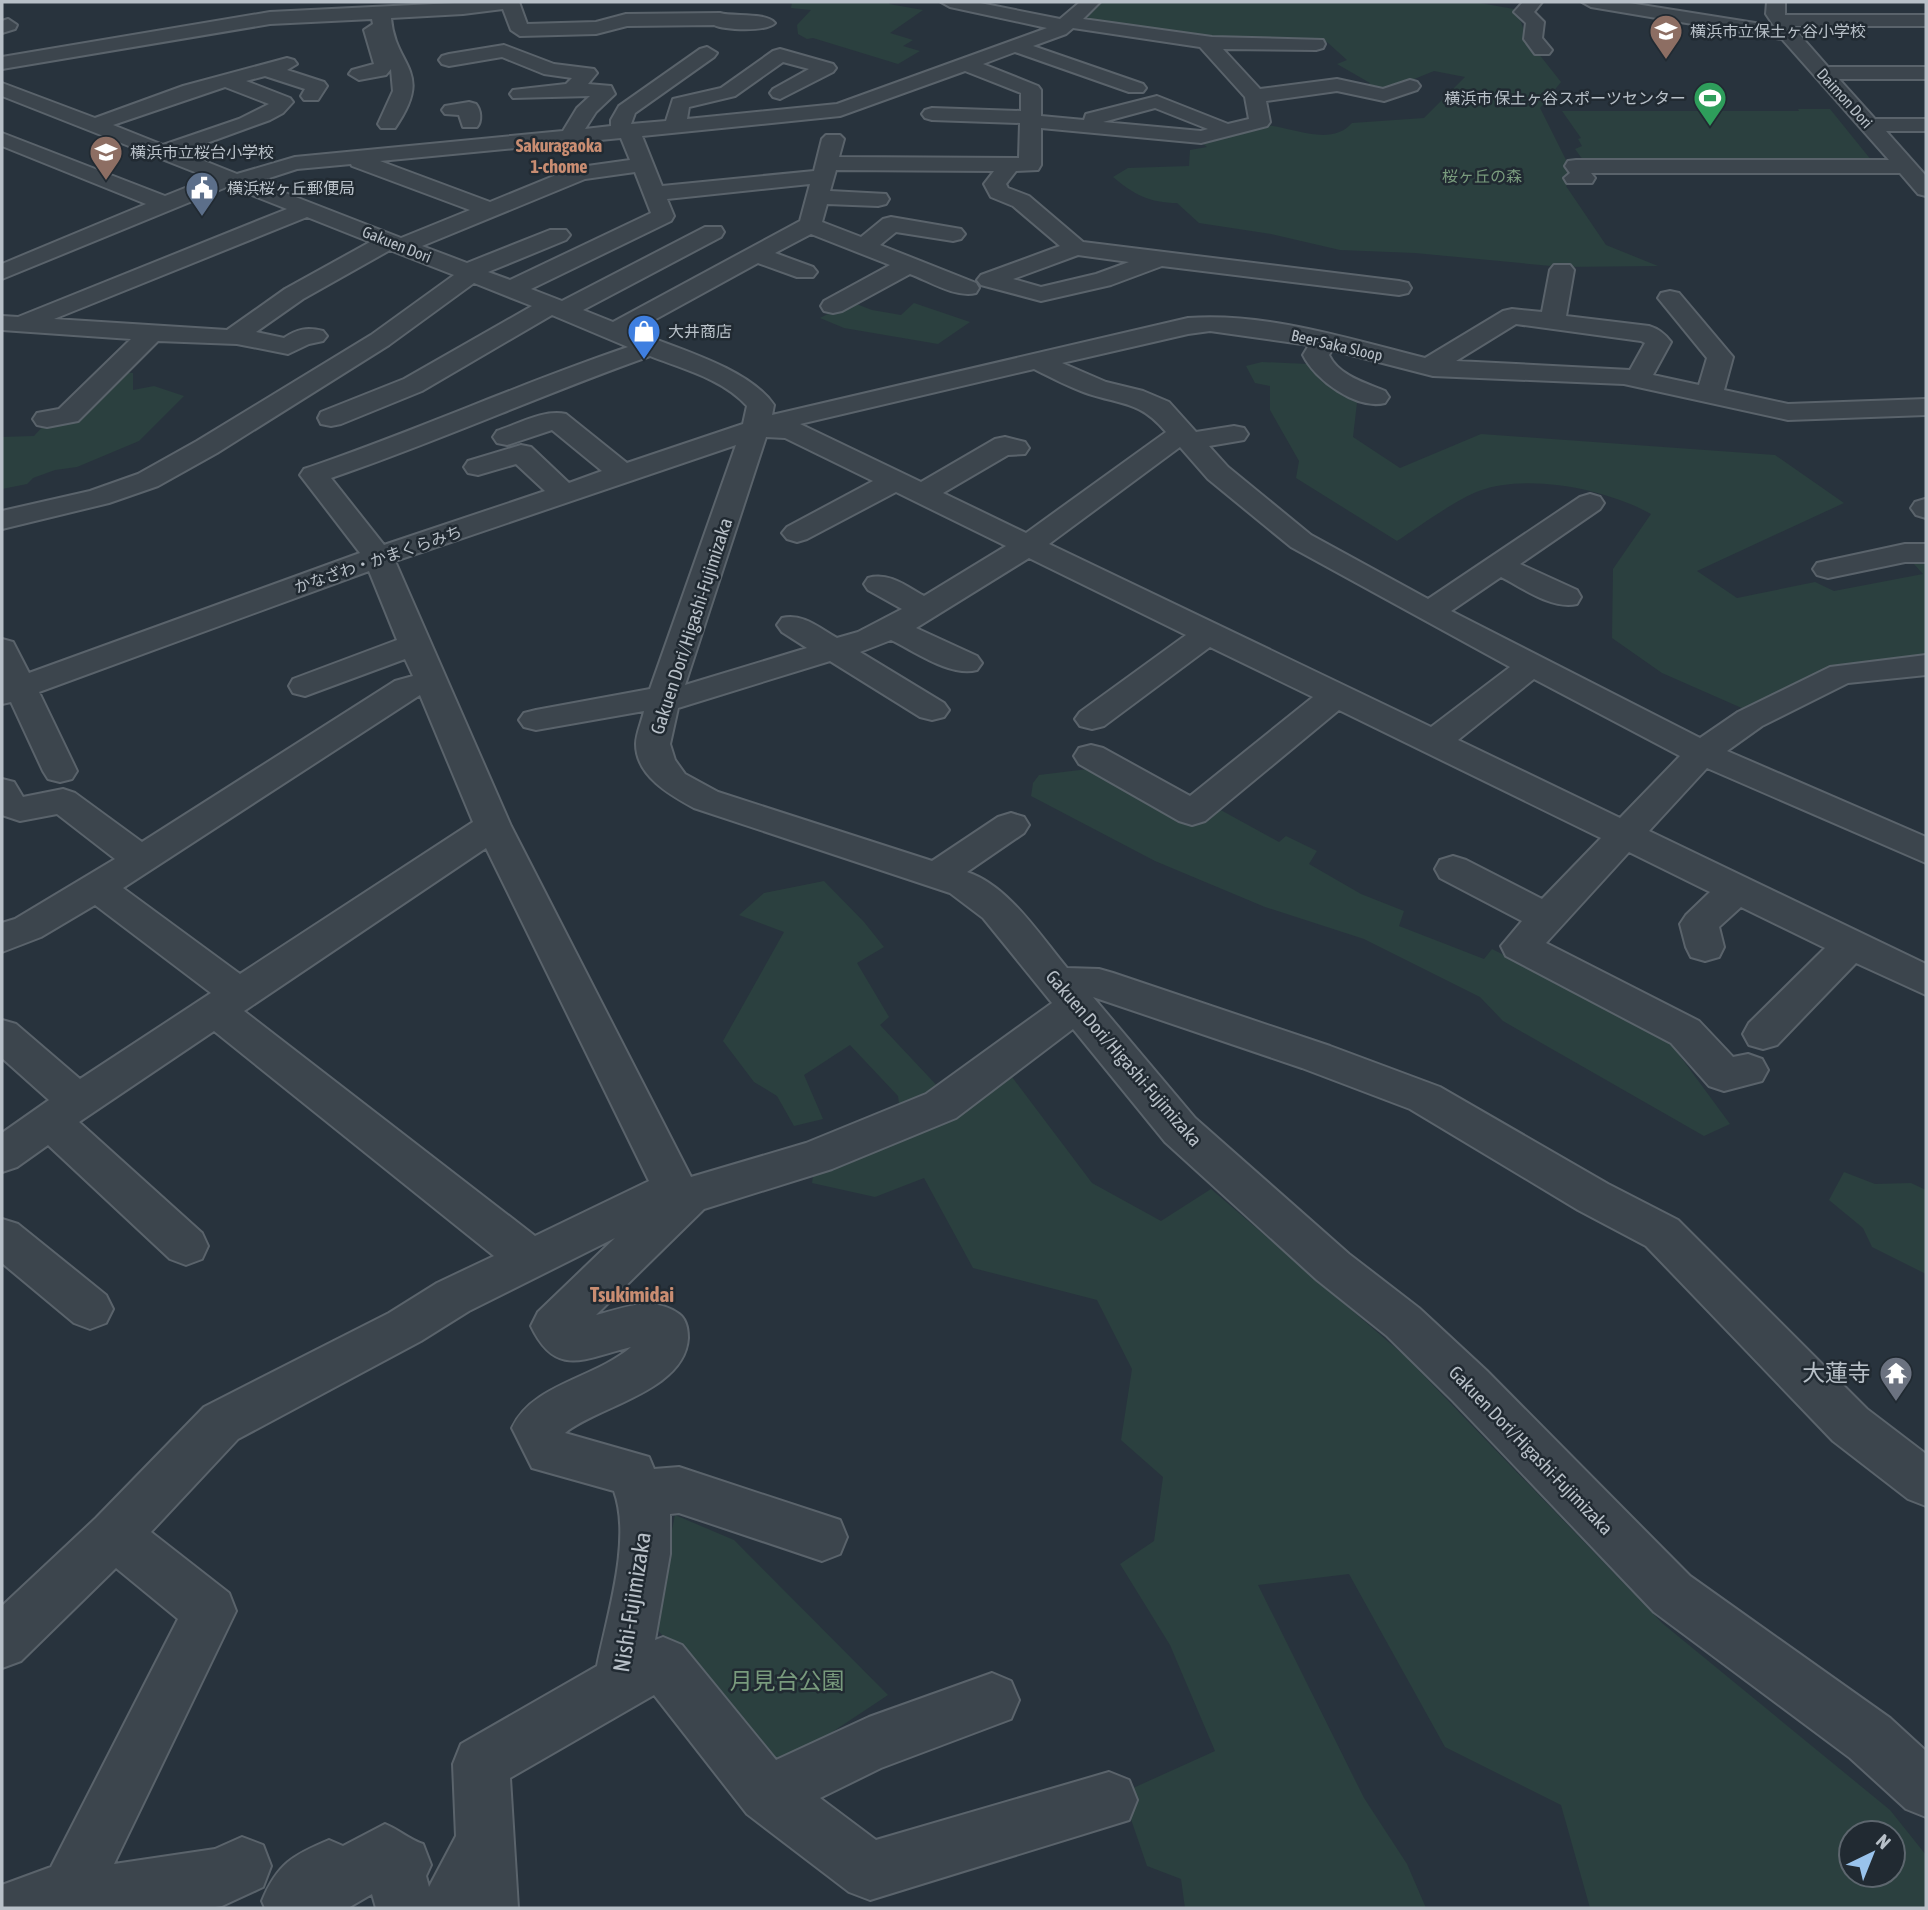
<svg xmlns="http://www.w3.org/2000/svg" width="1928" height="1910" font-family="'Asap Condensed','Noto Sans JP',sans-serif">
	<style>
		.green { fill: #2b403f; fill-rule: evenodd }
		.lines { fill: none; stroke-linecap: round; stroke-linejoin: round }
		.minor-casing { stroke: #5a636b; stroke-width: 4 }
		.minor { fill: #3c454d; fill-rule: evenodd }
		.labels { text-anchor: middle; stroke-width: 5; stroke-linejoin: round; paint-order: stroke }
		.far-poi-label { font-size: 16px; fill: #b8c0c8; stroke: #212a32; text-anchor: start }
		.far-street-label { font-size: 16px; fill: #b8c0c8; stroke: #212a32 }
		.far-park-label { font-size: 16px; fill: #799b7d; stroke: #212a32 }
		.far-neighbourhood-label { font-size: 18px; font-weight: bold; fill: #c98d72; stroke: #212a32 }
		.street-label { font-size: 19px; fill: #b8c0c8; stroke: #212a32 }
		.neighbourhood-label { font-size: 21px; font-weight: bold; fill: #c98d72; stroke: #212a32 }
		.near-poi-label { font-size: 23px; fill: #b8c0c8; stroke: #212a32; text-anchor: end }
		.near-street-label { font-size: 23px; fill: #b8c0c8; stroke: #212a32 }
		.near-park-label { font-size: 23px; fill: #799b7d; stroke: #212a32 }
	</style>
	<rect width="100%" height="100%" fill="#28333d"/>
	<g class="green">
		<polygon points="792,2 890,2 889,4 923,10 890,33 913,40 903,46 920,51 898,64 813,38 807,39 798,34 797,25 811,10 791,8"/>
		<path d="M1102,2H1474L1514,9L1521,22L1527,39L1561,82L1540,108L1575,178L1566,186L1606,245L1658,266L1562,267L1415,253L1340,250L1271,234L1199,223L1177,203C1150,203 1133,194 1113,177L1128,168L1189,166L1190,150L1207,147L1198,140C1216,136 1246,124 1263,125C1291,126 1330,148 1352,123L1424,118L1465,77L1434,71L1387,90L1365,87L1370,83L1337,64L1347,60L1327,42L1211,41L1083,21Z"/>
		<polygon points="1798,109 1830,109 1872,161 1583,160 1575,149 1582,146 1578,139 1581,138 1562,111 1799,111"/>
		<polygon points="851,302 872,310 901,315 914,303 970,322 938,344 844,328 820,318"/>
		<path d="M1262,362L1308,364L1358,394L1353,437L1400,468L1481,434L1775,455L1844,503L1697,571L1737,598L1815,582L1834,591L1923,574L1913,563L1926,561V661L1858,667L1744,709L1662,673L1612,638L1613,569L1651,514C1606,489 1528,473 1479,491C1455,500 1420,526 1397,541L1296,478L1299,461L1270,410V386L1255,383L1246,366Z"/>
		<polygon points="119,372 133,373 133,390 154,386 184,396 139,441 77,467 55,470 33,478 27,484 2,489 2,437 34,436 46,423"/>
		<polygon points="1096,768 1197,825 1217,808 1279,842 1286,836 1317,851 1309,864 1361,894 1404,911 1399,926 1484,959 1492,949 1666,1037 1730,1124 1704,1136 1503,1021 1480,997 1364,939 1265,907 1155,861 1031,796 1033,783 1039,775"/>
		<path d="M824,881L864,922L884,947L857,963L889,1017L880,1025L958,1108L1012,1077L1092,1183L1161,1221L1211,1189L1406,1357L1662,1623L1890,1810L1926,1855V1908H1590L1561,1805L1445,1747L1349,1574L1258,1585L1364,1798L1407,1864L1426,1908H1185L1181,1879L1147,1866L1122,1793L1215,1751L1170,1645L1120,1564L1154,1541L1163,1477L1121,1440L1132,1369L1097,1300L973,1268L924,1178L875,1197L812,1183L814,1169L903,1133L898,1096L850,1045L804,1075L823,1119L794,1126L777,1096L754,1082L723,1041L784,932L739,915L764,893ZM1851,1833H1893V1875H1851Z"/>
		<polygon points="1844,1172 1875,1184 1911,1183 1926,1190 1926,1274 1872,1247 1863,1228 1829,1200"/>
		<polygon points="675,1515 734,1540 888,1695 781,1766 653,1625"/>
	</g>
	<g class="lines">
		<defs>
			<g id="minor">
				<path d="M475,2H519L527,24L596,22L626,14L720,13C734,17 765,12 775,23C767,32 724,30 714,25L627,26L596,34L520,36L511,30L503,9L463,14L391,18C395,68 435,70 395,128H381L378,124L393,91L391,69L386,75L359,80L349,74L352,70L374,64L364,30L373,24L372,19L270,24L2,69V57L270,12Z"/>
				<path d="M941,2H975L1060,19L1080,2H1100L1083,19L1212,37L1323,40L1325,44L1323,48L1316,50L1223,49L1260,89L1337,79L1383,89L1410,80L1417,82L1420,86L1417,90L1384,101L1337,91L1266,101L1270,122L1267,126L1201,143L1041,128V165L1038,170L1016,171L1006,184L1008,188L1029,196L1083,242L1399,281L1408,283L1411,288L1408,293L1399,295L1162,266L1111,285L1041,301L981,285L977,280L981,275L1060,246L1013,206L991,197L984,184L994,171L836,170L830,191L886,194L889,199L886,204L878,206L827,204L822,222L861,237L883,219L891,217L961,229L965,234L961,239L953,241L896,232L880,245L976,283L979,288L976,293C955,298 929,281 910,274L842,311L833,313L824,311L821,306L824,301L890,265L811,234L775,253L813,267L817,272L813,277H797L758,263L634,331C675,348 749,368 774,405L772,415L1188,318C1265,312 1350,339 1425,358L1503,311L1512,309L1542,312L1550,270L1554,265H1570L1574,270L1566,316L1649,326C1659,329 1665,334 1671,342L1653,375L1699,385L1707,358L1658,298L1661,293L1670,291L1679,293L1733,357L1724,390L1788,404L1926,399V415L1788,420L1624,384L1433,376L1332,350L1329,355C1339,376 1366,383 1385,391L1389,397L1385,403C1357,410 1315,380 1303,355L1309,345L1210,331L1188,334L1062,363L1106,382L1143,391L1169,402L1196,432L1234,426L1244,428L1248,434L1244,440L1209,446L1228,467L1311,535L1428,599L1580,497L1590,494L1600,497L1604,503L1600,509L1520,564L1577,590L1581,597L1577,604C1552,610 1523,588 1501,577L1451,611L1700,738L1738,712L1830,667L1926,655V675L1848,683L1762,726L1727,751L1926,837V863L1707,768L1649,831L1926,964V995L1856,963L1777,1045L1763,1049L1749,1045L1743,1034L1749,1023L1825,948L1741,907L1719,927L1724,947L1719,957L1705,961L1691,957L1686,947L1680,924L1686,915L1710,892L1629,852L1546,943L1699,1021L1733,1057L1748,1054L1762,1059L1768,1070L1762,1081L1724,1091L1709,1086L1671,1043L1506,956L1501,946L1522,921L1440,878L1435,869L1440,860L1453,856L1466,860L1542,899L1601,838L1339,710L1205,821L1192,825L1179,821L1079,764L1074,756L1079,748L1091,745L1103,748L1190,796L1313,697L1210,647L1104,726L1092,729L1080,726L1075,719L1080,712L1186,635L1029,558L916,628L977,656L982,663L977,670C950,677 916,652 891,640L860,652L944,703L949,710L944,717L932,720L920,717L830,661L678,708L670,744L675,760L685,774L718,792L932,861L998,817L1011,813L1024,817L1029,825L1024,833L967,872C1009,886 1040,936 1067,968L1099,969L1113,973L1330,1046L1440,1087L1608,1184L1678,1220L1867,1409L1926,1454V1506L1908,1499L1833,1441L1646,1246L1578,1210L1410,1109L1302,1068L1093,997L1195,1118L1349,1254L1419,1308L1487,1371L1690,1576L1890,1718L1926,1751V1817L1906,1809L1850,1758L1654,1612L1453,1401L1387,1336L1317,1280L1165,1142L1073,1029L956,1118L832,1169L704,1209L596,1315C625,1308 652,1295 679,1314C686,1319 688,1329 688,1338C685,1391 598,1406 565,1433L649,1457L654,1469L679,1467L840,1520L847,1537L840,1554L822,1561L679,1513L670,1514V1554L655,1640L663,1637L682,1645L776,1760L869,1717L992,1673L1011,1681L1019,1700L1011,1719L881,1768L820,1798L876,1840L1109,1772L1129,1780L1137,1800L1129,1820L870,1900L849,1892L747,1814L654,1695L510,1778L518,1908H376L372,1894L348,1908H265L262,1901C277,1864 293,1855 329,1840L343,1846L385,1824C400,1830 408,1839 423,1844L431,1865L426,1876L429,1887L456,1836L453,1764L461,1744L597,1666C607,1616 632,1539 614,1491L532,1468L512,1428C532,1384 594,1379 631,1347C585,1358 556,1379 531,1326L538,1312L615,1238L469,1311L421,1341L238,1439L151,1532L229,1593L236,1611L114,1864L215,1849L242,1837L263,1845L271,1866L263,1887L222,1906L208,1908H2V1885L51,1867L178,1619L116,1568L21,1661L2,1668V1606L96,1518L204,1407L389,1313L437,1283L494,1256L214,1031L79,1122L202,1233L208,1246L202,1259L186,1265L170,1259L48,1145L17,1167L2,1172V1133L49,1100L2,1058V1020L16,1024L80,1079L211,993L95,905L41,937L2,952V923L15,919L115,859L57,814L20,821L2,815V779L14,782L23,797L63,789L75,793L142,842L395,681L413,676L405,659L305,696L293,693L289,686L293,679L397,640L369,571L39,692L77,771L72,779L60,782L48,779L43,771L11,702L2,704V639L13,642L29,673L360,553L300,475L304,469C413,432 519,384 628,347L552,315L422,391L341,424L331,426L321,424L318,418L321,412L404,379L532,306L474,283L389,345L217,453L158,486L109,503L2,529V511L90,491L138,474L197,441L371,335L454,275L390,250L303,299L256,332L284,338C297,329 307,327 323,331L327,336L323,341L309,344L288,354L237,344L158,341L78,421L47,427L37,425L33,419L37,413L59,409L131,339L2,330V316L18,317L287,209L229,186L2,279V264L146,204L2,146V133L165,196L210,178L2,96V83L95,118L183,86L287,58L294,60L297,64L287,70L324,82L327,86L318,100H304L301,96L305,89L265,76L246,81L290,98L293,102L283,113L270,120L182,152L237,174L295,157L563,131L577,108L590,96L513,98L510,94L513,90L566,84L572,78L544,74L502,57L449,66L442,64L439,60L442,56L449,54L504,45L554,64L594,69L597,73L588,84L611,86L615,94L596,112L585,129L611,126V120L619,106L700,49L707,47L717,53L714,57L635,113L631,124L666,121L673,99L721,88L773,51L780,49L833,64L836,68L833,72L780,99L773,97L770,93L773,89L809,69L783,62L735,96L689,107L687,119L837,104L1047,28L950,7ZM1073,28L1200,47L1245,97L1249,119L1228,124L1157,96L1086,114L1084,120L1041,116V90L1038,86L983,64L1015,52L1129,92H1143L1146,88L1143,84L1033,46L1066,34ZM965,71L1021,93V111L932,108L925,110L922,114L925,118L932,120L1020,123L1019,158L839,157L844,139L840,135H826L822,139L814,171L662,186L642,136L840,116ZM225,87L269,104L239,119L163,145L113,125ZM1155,108L1208,129L1201,131L1103,122ZM621,138L630,160L573,168L490,202L380,161ZM351,164L352,166L470,210L401,238L257,182L297,169ZM635,172L651,213L510,280L488,272L566,240L570,235L566,230H550L467,263L422,246L585,179ZM810,184L800,221L613,322L583,310L721,237L724,232L721,227H705L562,301L531,289L671,221L674,216L667,199ZM307,217L370,242L285,289L227,330L54,319ZM1078,255L1129,262L1096,274L1041,287L1013,279ZM1516,324L1641,341L1645,343L1630,370L1456,361ZM650,356C683,369 723,379 747,406L743,424L627,463L566,414C544,409 518,424 497,431L493,437L497,443L507,445L552,430L602,471L569,483L531,447L521,445L468,461L464,467L468,473L478,475L516,464L545,491L384,545L331,478C439,441 543,394 650,356ZM1034,369C1052,378 1071,388 1089,394C1124,405 1141,402 1166,432L1026,533L943,493L1008,455L1025,454L1029,448L1025,442L1005,437L995,439L921,482L800,424ZM766,437L785,438L873,481L787,527L782,533L787,539L797,542L807,539L896,492L1006,546L924,596C906,586 889,572 868,578L864,584L868,590L902,609L858,632L837,638C819,628 803,613 782,618L777,625L782,632L807,648L685,685ZM736,445L650,689L536,710L524,713L519,720L524,727L536,730L644,711C642,721 636,734 636,744C636,776 670,795 694,808L950,893L983,918L1052,1003L926,1094L806,1143L691,1177L511,826L395,561ZM1180,447L1208,479L1291,547L1510,667L1431,727L1049,544ZM1534,679L1680,756L1620,818L1458,740ZM420,695L473,822L240,974L123,888ZM486,848L649,1181L535,1236L244,1011Z"/>
				<polygon points="1523,2 1542,2 1534,12 1544,22 1542,38 1552,50 1549,54 1535,54 1524,39 1526,23 1514,12"/>
				<polygon points="1582,2 1623,2 1774,26 1766,14 1767,2 1785,2 1785,15 1926,15 1926,26 1792,26 1828,67 1926,67 1926,79 1839,79 1875,119 1926,119 1926,131 1886,131 1926,176 1926,196 1918,194 1900,173 1591,173 1595,178 1592,183 1567,183 1564,178 1570,173 1565,166 1568,161 1576,160 1889,160 1782,39 1591,7"/>
				<polygon points="8,19 17,25 15,29 2,33 2,21"/>
				<path d="M469,102L476,104C481,110 482,121 477,127H463L459,115L445,114L442,110L445,106Z"/>
				<polygon points="1925,499 1926,500 1926,518 1916,515 1911,508 1915,502"/>
				<polygon points="1905,544 1926,544 1926,562 1905,562 1828,578 1817,575 1813,569 1817,563"/>
				<polygon points="2,1219 18,1224 106,1295 113,1309 106,1323 90,1329 74,1323 2,1263"/>
			</g>
		</defs>
		<use href="#minor" class="minor-casing"/>
		<use href="#minor" class="minor"/>
	</g>
	<defs>
		<symbol id="school-pin" viewBox="-11 -11 22 30"><path d="M0 17L-7.5 6A9.5 9.5 0 1 1 7.5 6Z" fill="#8d6e63" stroke="#212a32"/><path d="M0-5L7-2L0 1L-7-2ZM-4 1L0 2.5L4 1V4Q0 6-4 4Z" fill="#fff"/></symbol>
		<symbol id="stadium-pin" viewBox="-11 -11 22 30"><path d="M0 17L-7.5 6A9.5 9.5 0 1 1 7.5 6Z" fill="#2e9e5b" stroke="#212a32"/><path d="M0-5a6.5 5 0 1 0 0 10a6.5 5 0 1 0 0-10ZM-3.5-1.8h7v3.6h-7Z" fill="#fff"/></symbol>
		<symbol id="civic-pin" viewBox="-11 -11 22 30"><path d="M0 17L-7.5 6A9.5 9.5 0 1 1 7.5 6Z" fill="#5c6f8a" stroke="#212a32"/><path d="M-.6-6.5H3V-4.5H.6V-3L4-1V1h2V6H-6V1h2V-1L-.6-3ZM-1.2 2.5V6h2.4V2.5Z" fill="#fff"/></symbol>
		<symbol id="shop-pin" viewBox="-11 -11 22 30"><path d="M0 17L-7.5 6A9.5 9.5 0 1 1 7.5 6Z" fill="#3f7fe0" stroke="#212a32"/><path d="M-5-2.5h2.3a2.7 3.5 0 0 1 5.4 0H5L5.5 6h-11ZM-1.5-2.5h3a1.5 2.3 0 0 0-3 0Z" fill="#fff"/></symbol>
		<symbol id="temple-pin" viewBox="-11 -11 22 30"><path d="M0 17L-7.5 6A9.5 9.5 0 1 1 7.5 6Z" fill="#6b7280" stroke="#212a32"/><path d="M0-6L5-2H3V0L6.5 2.5H4V6H1.5V3h-3V6H-4V2.5H-6.5L-3 0V-2H-5Z" fill="#fff"/></symbol>
	</defs>
	<g fill-rule="evenodd">
		<use href="#school-pin" x="1647" y="12" width="38" height="52"/>
		<use href="#stadium-pin" x="1691" y="79" width="38" height="52"/>
		<use href="#school-pin" x="87" y="133" width="38" height="52"/>
		<use href="#civic-pin" x="183" y="169" width="38" height="52"/>
		<use href="#shop-pin" x="625" y="312" width="38" height="52"/>
		<use href="#temple-pin" x="1877" y="1354" width="38" height="52"/>
	</g>
	<g class="labels">
		<g class="far-poi-label">
			<text x="1690" y="37">横浜市立保土ヶ谷小学校</text>
			<text x="1686" y="104" text-anchor="end">横浜市 保土ヶ谷スポーツセンター</text>
			<text x="130" y="158">横浜市立桜台小学校</text>
			<text x="227" y="194">横浜桜ヶ丘郵便局</text>
			<text x="668" y="337">大井商店</text>
		</g>
		<g class="far-street-label">
			<text transform="translate(1845 98) rotate(48)" y="6">Daimon Dori</text>
			<text transform="translate(397 244) rotate(22)" y="6">Gakuen Dori</text>
			<text transform="translate(1337 345) rotate(13)" y="6">Beer Saka Sloop</text>
			<text transform="translate(378 559) rotate(-19)" y="6">かなざわ・かまくらみち</text>
		</g>
		<g class="far-park-label">
			<text x="1482" y="182">桜ヶ丘の森</text>
		</g>
		<g class="far-neighbourhood-label">
			<text x="559" y="152">Sakuragaoka<tspan x="559" dy="21">1-chome</tspan></text>
		</g>
		<g class="street-label">
			<text transform="translate(691 626) rotate(-72)" y="7">Gakuen Dori/Higashi-Fujimizaka</text>
			<text transform="translate(1124 1058) rotate(49)" y="7">Gakuen Dori/Higashi-Fujimizaka</text>
			<text transform="translate(1531 1450) rotate(46)" y="7">Gakuen Dori/Higashi-Fujimizaka</text>
		</g>
		<g class="neighbourhood-label">
			<text x="632" y="1302">Tsukimidai</text>
		</g>
		<g class="near-poi-label">
			<text x="1871" y="1381">大蓮寺</text>
		</g>
		<g class="near-street-label">
			<text transform="translate(632 1602) rotate(-81)" y="8">Nishi-Fujimizaka</text>
		</g>
		<g class="near-park-label">
			<text x="787" y="1689">月見台公園</text>
		</g>
	</g>
	<rect width="1928" height="1910" fill="none" stroke="#b8c0c8" stroke-width="7"/>
	<g transform="translate(1872 1854) rotate(43)"><circle r="33" fill="#212a32" stroke="#5d666e" stroke-width="2"/>
	<path d="M0-5L12 26L0 18L-12 26Z" fill="#99c3ec"/>
	<text y="-10" font-size="19" font-weight="bold" text-anchor="middle" fill="#b8c0c8">N</text>
	</g>
</svg>
